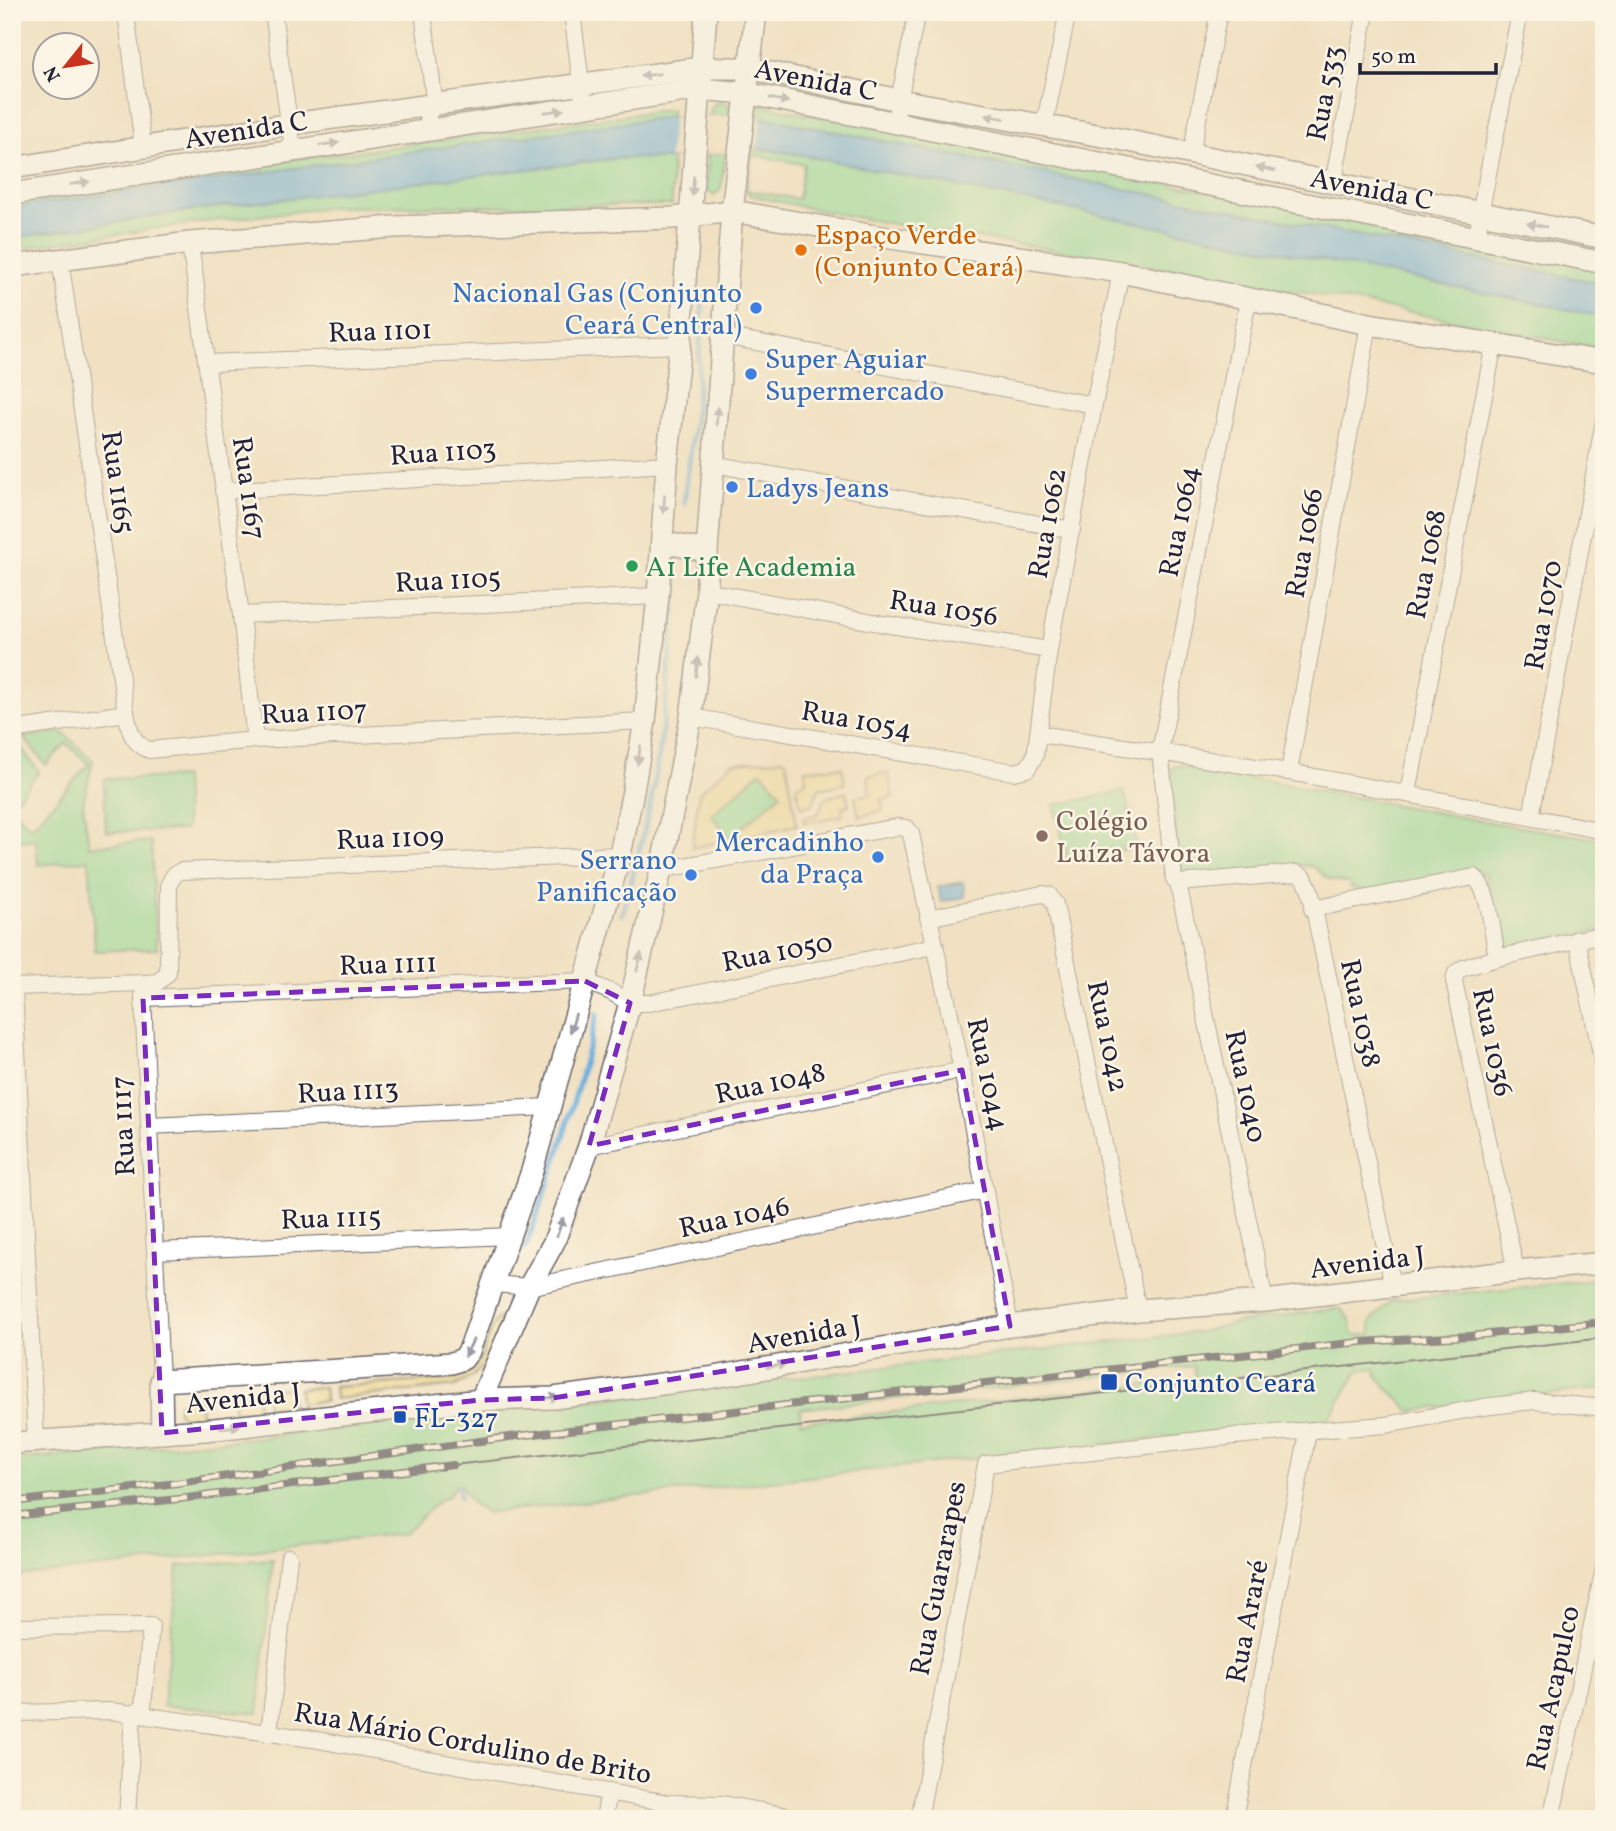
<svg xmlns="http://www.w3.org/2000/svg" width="1616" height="1831" font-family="Vollkorn,serif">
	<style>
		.green { fill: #8adb9a; stroke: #567e6a; stroke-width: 2; fill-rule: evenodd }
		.sand { fill: #eeda9e; stroke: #887e6c; stroke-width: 2; fill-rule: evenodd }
		.water { fill: #68aede; stroke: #45688c; stroke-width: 2 }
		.pier { fill: #f1e1c2 }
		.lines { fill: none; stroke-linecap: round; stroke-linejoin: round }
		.stream { stroke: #68aede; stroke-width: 5 }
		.street-casing { stroke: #6a656a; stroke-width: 18 }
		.secondary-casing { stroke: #6a656a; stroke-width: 24 }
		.street { stroke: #fff; stroke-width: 16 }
		.secondary { stroke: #fff; stroke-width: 21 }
		.tram { stroke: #22223b; stroke-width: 2 }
		.rail-casing { stroke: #22223b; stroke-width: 8 }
		.rail { stroke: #fcf5e5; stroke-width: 5; stroke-dasharray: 16; stroke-linecap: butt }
		.oneway { fill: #9c9ca7 }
		.marked { fill: none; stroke: #7b2cbf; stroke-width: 5; stroke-dasharray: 14 9; stroke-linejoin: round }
		.food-dot { fill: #e8710a; stroke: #fcf5e5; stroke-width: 2.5 }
		.shop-dot { fill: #3f7fe0; stroke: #fcf5e5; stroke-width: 2.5 }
		.leisure-dot { fill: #2e9e5b; stroke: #fcf5e5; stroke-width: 2.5 }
		.education-dot { fill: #8d6e63; stroke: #fcf5e5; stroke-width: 2.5 }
		.transit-dot { fill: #1a4fb4; stroke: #fcf5e5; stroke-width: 2.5 }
		.labels { text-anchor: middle; stroke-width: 5; stroke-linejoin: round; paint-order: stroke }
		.street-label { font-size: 28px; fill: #22223b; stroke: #fcf5e5 }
		.food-label { font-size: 28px; fill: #c56008; stroke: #fcf5e5; text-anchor: start }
		.shop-label { font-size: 28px; fill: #366cbe; stroke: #fcf5e5; text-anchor: end }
		.leisure-label { font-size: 28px; fill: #27864d; stroke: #fcf5e5; text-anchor: start }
		.education-label { font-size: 28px; fill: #785e54; stroke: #fcf5e5; text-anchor: start }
		.transit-label { font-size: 28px; fill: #164399; stroke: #fcf5e5; text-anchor: start }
	</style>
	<rect width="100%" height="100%" fill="#fcf5e5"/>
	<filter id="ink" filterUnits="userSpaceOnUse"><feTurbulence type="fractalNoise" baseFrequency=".0143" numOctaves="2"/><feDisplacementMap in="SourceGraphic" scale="14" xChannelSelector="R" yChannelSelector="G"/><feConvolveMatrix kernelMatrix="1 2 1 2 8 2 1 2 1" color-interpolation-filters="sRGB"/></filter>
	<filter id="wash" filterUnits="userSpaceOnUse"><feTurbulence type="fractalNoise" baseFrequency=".00686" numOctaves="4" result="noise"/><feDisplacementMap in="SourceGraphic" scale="28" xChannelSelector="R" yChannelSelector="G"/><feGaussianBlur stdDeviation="1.57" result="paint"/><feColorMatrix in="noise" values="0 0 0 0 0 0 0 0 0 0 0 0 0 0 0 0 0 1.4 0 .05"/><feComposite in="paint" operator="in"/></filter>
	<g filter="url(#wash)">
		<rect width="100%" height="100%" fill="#f1e1c2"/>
		<g class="green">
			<polygon points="720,101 730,105 731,112 721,189 714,196 706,188 711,110 714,104"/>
			<path d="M760,105L1604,267V350C1436,316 1267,285 1098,257C981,238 864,222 749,195L745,188ZM752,155L804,164L798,199L746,190Z"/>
			<polygon points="671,109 672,205 335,207 204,222 12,249 12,189 332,155"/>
			<polygon points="62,732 93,760 83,804 89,846 151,841 157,949 95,951 89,860 38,865 36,840 12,841 12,810 32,827 89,764 66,743 46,765 23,737"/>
			<polygon points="12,738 14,738 39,772 12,805"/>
			<path d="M1181,765L1477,820L1604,840V930L1504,949L1500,944L1486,875L1481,873L1368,894L1350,887L1348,882C1333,882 1325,879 1315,867L1302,865L1189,879L1180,871L1170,769Z"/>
			<polygon points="761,771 781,794 731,839 710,815"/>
			<polygon points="184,777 186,830 106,832 104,779"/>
			<polygon points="1124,791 1138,847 1068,861 1054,805"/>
			<path d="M1604,1279V1388L1410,1411L1377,1377L1376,1368L1359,1370L1329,1419L485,1513L472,1503L460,1485L454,1487L448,1497L441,1499L403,1534L12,1577V1460L264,1437L1199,1332L1240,1322L1340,1308L1350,1319L1353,1335L1371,1334L1370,1322L1392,1300ZM1194,1366L1196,1379L801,1422L800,1409Z"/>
			<polygon points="273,1559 258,1713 163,1706 178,1566"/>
		</g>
		<g class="sand">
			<path d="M786,759L797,825L692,848L699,793L732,763ZM761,771L781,794L730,838L711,815Z"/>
			<polygon points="842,767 845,784 819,789 812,805 801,807 796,787 806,781 805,769"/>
			<polygon points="888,772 893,797 881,800 883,810 859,817 855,797 870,794 868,776"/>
			<polygon points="846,792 849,805 842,807 842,816 804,823 803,818 818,814 825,798"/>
			<path d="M498,1318L504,1322C491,1352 487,1372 455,1386L335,1399L334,1387L454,1379C492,1365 479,1343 498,1318Z"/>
			<polygon points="324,1387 325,1401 300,1404 299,1389"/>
			<polygon points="290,1388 292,1405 267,1407 266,1390"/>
			<polygon points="257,1390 258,1410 234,1412 232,1392"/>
			<polygon points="199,1392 201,1416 184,1418 178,1412 178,1405 192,1393"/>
		</g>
		<g class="water">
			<polygon points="752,115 1604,284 1604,317 797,154 757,149 669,159 620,158 194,210 12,238 12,207 673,116"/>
			<polygon points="963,882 965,897 941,902 938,887"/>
		</g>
		<polygon class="pier" points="752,115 761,117 757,149 669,159 673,116"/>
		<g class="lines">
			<g class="stream">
				<polyline points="684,503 696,407 703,296"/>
				<path d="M622,915C634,872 646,829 654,785C666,716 671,646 677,576"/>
				<path d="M525,1248C555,1170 577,1095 597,1014"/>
				<polyline points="458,1488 460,1498"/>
			</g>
		</g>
	</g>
	<g filter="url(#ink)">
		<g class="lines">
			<defs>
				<g id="street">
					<polyline points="126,12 143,147"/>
					<polyline points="273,12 293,149"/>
					<polyline points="423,12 435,106 428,113 428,121 432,129"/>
					<polyline points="572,12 584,107"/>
					<polyline points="897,110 917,12"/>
					<polyline points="1044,126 1068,12"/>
					<polyline points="1191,154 1219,12"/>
					<polyline points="1335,184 1336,167 1366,12"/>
					<polyline points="1478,237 1480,214 1520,12"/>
					<polyline points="190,243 241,615 255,740"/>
					<polyline points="60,259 126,713"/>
					<polyline points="1248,300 1160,751 1174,879 1178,883 1265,1301"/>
					<polyline points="723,336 1094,405"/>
					<polyline points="207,363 680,345"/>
					<polyline points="713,464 1072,530"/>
					<polyline points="223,491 667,464"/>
					<polyline points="707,591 884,624 1049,650"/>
					<polyline points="241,615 658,596"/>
					<polyline points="691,717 1014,772 1027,769 1035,756 1049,650 1094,405 1121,272"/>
					<path d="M12,730L126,713C130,731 131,742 149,750L255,740L645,721"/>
					<polyline points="1039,734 1289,772 1604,831"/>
					<polyline points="1289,772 1369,324"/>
					<polyline points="1408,793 1494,344"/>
					<polyline points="1531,817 1604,421"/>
					<polyline points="661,870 897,827 907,828 911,834 962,1070 1010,1326"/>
					<polyline points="1178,883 1296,873 1304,877 1310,890 1393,1286"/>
					<path d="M1312,909L1474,877C1490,888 1493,938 1497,958"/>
					<polyline points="928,918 1042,894 1049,895 1055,904 1138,1310"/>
					<polyline points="1577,939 1604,1068"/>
					<polyline points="12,987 145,983"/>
					<polyline points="14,987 36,1441"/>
					<polyline points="143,998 585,981 611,992 630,1003 649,1003 935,946"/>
					<polyline points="149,1126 549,1107"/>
					<polyline points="589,1146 962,1070"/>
					<polyline points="155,1251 510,1236"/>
					<polyline points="1516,1271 1454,981 1456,973 1463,968 1497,958 1604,934"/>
					<polyline points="493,1284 529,1287 986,1190"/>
					<polyline points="161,1381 143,998 145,983 158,982 168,973 169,884 174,875 181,871 620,855"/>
					<polyline points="12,1627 151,1626 143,1707 133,1714 127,1819"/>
					<polyline points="12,1713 111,1711 133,1714 312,1739 668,1803 723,1804 804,1819"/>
					<polyline points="269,1733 289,1557"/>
					<polyline points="604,1819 609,1792"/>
					<polyline points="919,1819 986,1464 1245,1435 1386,1425 1483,1407 1534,1401 1604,1408"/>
					<polyline points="1234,1819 1308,1432"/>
					<polyline points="1551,1819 1604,1568"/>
				</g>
				<g id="secondary">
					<polyline points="12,168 291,124 701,68 748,68 899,100 1114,138 1604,238"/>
					<polyline points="12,194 699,89 745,93 1604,263"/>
					<polyline points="12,266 190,243 394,227 673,218 732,211 870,235 1121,272 1369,324 1604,362"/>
					<polyline points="662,542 707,551"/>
					<polyline points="481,1400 529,1287 554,1242 589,1146 630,1003 661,870 691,717 707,591 707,551 732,211 756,12"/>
					<polyline points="162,1433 161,1381 452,1363 463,1359 469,1351 532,1171 620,855 633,791 645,721 658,596 667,464 680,345 706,12"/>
					<polyline points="12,1443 205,1430 481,1400 553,1398 708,1378 1010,1326 1138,1310 1265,1301 1516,1271 1604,1263"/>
				</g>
			</defs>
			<use href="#street" class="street-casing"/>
			<use href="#secondary" class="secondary-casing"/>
			<use href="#street" class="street"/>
			<use href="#secondary" class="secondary"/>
			<polyline class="tram" points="453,1465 1604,1338"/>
			<defs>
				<g id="rail">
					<polyline points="12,1502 177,1483 509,1437 804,1403 1360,1342 1470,1336 1604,1322"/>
					<polyline points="12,1516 179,1499 453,1465"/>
				</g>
			</defs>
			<use href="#rail" class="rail-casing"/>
			<use href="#rail" class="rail"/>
		</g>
		<defs><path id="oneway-solid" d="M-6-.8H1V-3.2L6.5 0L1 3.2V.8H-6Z" transform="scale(1.75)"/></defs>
		<g class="oneway">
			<use href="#oneway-solid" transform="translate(650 75) rotate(172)"/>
			<use href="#oneway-solid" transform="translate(779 100) rotate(11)"/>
			<use href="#oneway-solid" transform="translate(554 111) rotate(-8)"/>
			<use href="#oneway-solid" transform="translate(995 117) rotate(-170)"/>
			<use href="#oneway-solid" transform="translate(329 144) rotate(-8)"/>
			<use href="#oneway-solid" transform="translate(1266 169) rotate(-168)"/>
			<use href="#oneway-solid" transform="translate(80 183) rotate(-9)"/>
			<use href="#oneway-solid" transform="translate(693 186) rotate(94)"/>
			<use href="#oneway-solid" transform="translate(1537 225) rotate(-169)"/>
			<use href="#oneway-solid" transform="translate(717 416) rotate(-85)"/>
			<use href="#oneway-solid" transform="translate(664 504) rotate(94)"/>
			<use href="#oneway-solid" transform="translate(697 667) rotate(-83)"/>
			<use href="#oneway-solid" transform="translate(639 755) rotate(99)"/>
			<use href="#oneway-solid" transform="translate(639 962) rotate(-77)"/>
			<use href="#oneway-solid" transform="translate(573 1023) rotate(106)"/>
			<use href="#oneway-solid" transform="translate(560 1227) rotate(-70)"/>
			<use href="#oneway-solid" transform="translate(469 1348) rotate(117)"/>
			<use href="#oneway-solid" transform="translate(776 1366) rotate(-10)"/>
			<use href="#oneway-solid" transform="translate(549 1398) rotate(-5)"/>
			<use href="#oneway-solid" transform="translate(230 1427) rotate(-6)"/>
		</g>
	</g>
	<path d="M0 0H1616V1831H0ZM585,981L630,1003L589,1146L962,1070L1010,1326L553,1398L481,1400L162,1433L143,998Z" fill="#f1e1c2" fill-opacity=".55" fill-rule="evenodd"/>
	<path class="marked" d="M585,981L630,1003L589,1146L962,1070L1010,1326L553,1398L481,1400L162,1433L143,998Z"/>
	<circle class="food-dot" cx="801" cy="250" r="7"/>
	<g class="shop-dot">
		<circle cx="756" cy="308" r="7"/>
		<circle cx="751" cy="374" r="7"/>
		<circle cx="732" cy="487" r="7"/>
		<circle cx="878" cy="857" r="7"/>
		<circle cx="691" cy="875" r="7"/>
	</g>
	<circle class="leisure-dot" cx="632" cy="566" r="7"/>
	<circle class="education-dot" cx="1042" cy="836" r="7"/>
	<g class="transit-dot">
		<rect x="1100" y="1373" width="18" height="18" rx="3.5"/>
		<rect x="393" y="1410" width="14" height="14" rx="3.5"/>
	</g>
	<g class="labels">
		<g class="street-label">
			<text transform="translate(816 79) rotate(11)" y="10">Avenida C</text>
			<text transform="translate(1324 93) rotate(-79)" y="10">Rua 533</text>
			<text transform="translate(246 129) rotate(-9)" y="10">Avenida C</text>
			<text transform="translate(1372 188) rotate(11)" y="10">Avenida C</text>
			<text transform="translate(380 330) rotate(-2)" y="10">Rua 1101</text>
			<text transform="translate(443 451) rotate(-4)" y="10">Rua 1103</text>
			<text transform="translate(119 482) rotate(82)" y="10">Rua 1165</text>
			<text transform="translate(250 488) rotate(82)" y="10">Rua 1167</text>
			<text transform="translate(1178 521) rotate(-79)" y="10">Rua 1064</text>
			<text transform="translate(1046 523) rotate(-80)" y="10">Rua 1062</text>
			<text transform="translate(1303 543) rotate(-80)" y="10">Rua 1066</text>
			<text transform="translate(1425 564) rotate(-79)" y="10">Rua 1068</text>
			<text transform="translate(448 579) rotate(-3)" y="10">Rua 1105</text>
			<text transform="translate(944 607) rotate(9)" y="10">Rua 1056</text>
			<text transform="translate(1542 615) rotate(-80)" y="10">Rua 1070</text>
			<text transform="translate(314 711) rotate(-3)" y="10">Rua 1107</text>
			<text transform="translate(857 719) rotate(10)" y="10">Rua 1054</text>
			<text transform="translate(390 837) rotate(-2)" y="10">Rua 1109</text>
			<text transform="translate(777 951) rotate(-11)" y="10">Rua 1050</text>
			<text transform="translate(388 963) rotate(-2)" y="10">Rua 1111</text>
			<text transform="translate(1362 1013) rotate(78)" y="10">Rua 1038</text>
			<text transform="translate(1109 1036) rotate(78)" y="10">Rua 1042</text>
			<text transform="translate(1494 1042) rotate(78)" y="10">Rua 1036</text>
			<text transform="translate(989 1074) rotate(78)" y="10">Rua 1044</text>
			<text transform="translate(770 1082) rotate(-12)" y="10">Rua 1048</text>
			<text transform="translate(1247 1086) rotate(78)" y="10">Rua 1040</text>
			<text transform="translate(348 1090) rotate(-3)" y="10">Rua 1113</text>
			<text transform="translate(122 1126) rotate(-93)" y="10">Rua 1117</text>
			<text transform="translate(734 1216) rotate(-12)" y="10">Rua 1046</text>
			<text transform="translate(331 1217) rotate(-2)" y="10">Rua 1115</text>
			<text transform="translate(1367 1261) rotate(-7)" y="10">Avenida J</text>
			<text transform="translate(804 1333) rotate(-10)" y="10">Avenida J</text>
			<text transform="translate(243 1397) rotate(-6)" y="10">Avenida J</text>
			<text transform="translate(937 1578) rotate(-79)" y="10">Rua Guararapes</text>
			<text transform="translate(1246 1621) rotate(-79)" y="10">Rua Araré</text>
			<text transform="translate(1552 1688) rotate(-78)" y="10">Rua Acapulco</text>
			<text transform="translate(473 1742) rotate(10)" y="10">Rua Mário Cordulino de Brito</text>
		</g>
		<g class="food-label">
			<text x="815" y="244">Espaço Verde<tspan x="815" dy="32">(Conjunto Ceará)</tspan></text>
		</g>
		<g class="shop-label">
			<text x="742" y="302">Nacional Gas (Conjunto<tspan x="742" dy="32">Ceará Central)</tspan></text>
			<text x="765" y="368" text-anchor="start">Super Aguiar<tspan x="765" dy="32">Supermercado</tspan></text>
			<text x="746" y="497" text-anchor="start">Ladys Jeans</text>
			<text x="864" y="851">Mercadinho<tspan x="864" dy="32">da Praça</tspan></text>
			<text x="677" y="869">Serrano<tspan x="677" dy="32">Panificação</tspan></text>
		</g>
		<g class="leisure-label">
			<text x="646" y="576">A1 Life Academia</text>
		</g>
		<g class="education-label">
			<text x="1056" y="830">Colégio<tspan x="1056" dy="32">Luíza Távora</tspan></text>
		</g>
		<g class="transit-label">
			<text x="1125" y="1392">Conjunto Ceará</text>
			<text x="414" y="1427">FL-327</text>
		</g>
	</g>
	<rect width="1616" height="1831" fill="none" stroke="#fcf5e5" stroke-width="42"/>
	<g transform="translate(66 66) rotate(240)"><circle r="33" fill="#fcf5e5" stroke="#a5a1a1" stroke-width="2"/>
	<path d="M0-5L12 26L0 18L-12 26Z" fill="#c8321e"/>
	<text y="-10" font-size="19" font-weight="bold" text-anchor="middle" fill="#22223b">N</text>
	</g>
	<path d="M1360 63v10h136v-10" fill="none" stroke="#22223b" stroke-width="3.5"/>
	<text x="1371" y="63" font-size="21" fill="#22223b" stroke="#fcf5e5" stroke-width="5" paint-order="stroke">50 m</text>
</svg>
